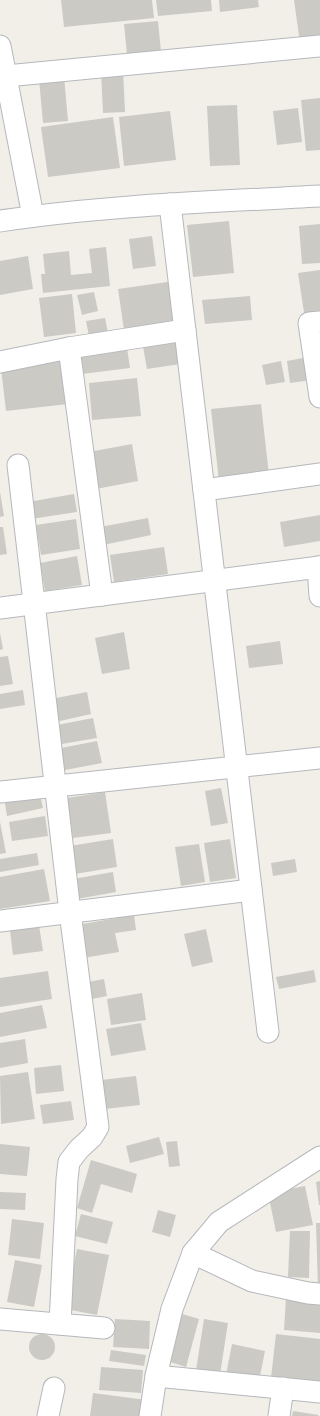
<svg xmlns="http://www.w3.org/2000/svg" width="320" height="1416" font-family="Commissioner,sans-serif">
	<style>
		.building { fill: #cccac5 }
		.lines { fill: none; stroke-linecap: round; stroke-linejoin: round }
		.minor-casing { stroke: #b5b8bc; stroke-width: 23 }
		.minor { stroke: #fff; stroke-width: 21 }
	</style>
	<rect width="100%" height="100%" fill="#f1efe8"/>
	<g class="building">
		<polygon points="61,0 152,0 154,18 64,27"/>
		<polygon points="156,0 211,0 212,11 158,16"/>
		<polygon points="219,0 258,0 259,7 220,12"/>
		<polygon points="294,0 320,0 320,40 300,43"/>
		<polygon points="158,21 161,52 127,55 124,24"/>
		<polygon points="123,70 125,112 103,113 101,71"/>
		<polygon points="64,76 68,121 43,123 39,79"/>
		<polygon points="320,98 320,150 306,151 301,100"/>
		<polygon points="237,105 240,165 210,166 207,106"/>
		<polygon points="298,108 302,142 277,145 273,111"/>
		<polygon points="170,111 176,160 124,166 119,117"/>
		<polygon points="113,117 120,168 48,177 41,127"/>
		<polygon points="229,221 234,273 193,277 187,225"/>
		<polygon points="320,224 320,263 302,264 299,226"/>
		<polygon points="152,236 156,266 133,269 129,239"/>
		<polygon points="106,247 110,286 43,293 41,274 45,274 43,254 69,251 71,275 92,273 89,249"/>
		<polygon points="28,256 33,289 0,295 0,261"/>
		<polygon points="320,270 320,316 305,319 298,273"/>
		<polygon points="174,281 182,328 125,337 118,289"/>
		<polygon points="94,292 98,311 82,315 77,295"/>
		<polygon points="72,294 76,333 44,337 39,298"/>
		<polygon points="250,296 252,320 205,324 202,300"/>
		<polygon points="105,318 108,333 89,336 86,321"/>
		<polygon points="184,340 187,363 147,369 143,346"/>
		<polygon points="127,348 130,368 82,374 79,354"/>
		<polygon points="308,357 311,380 290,383 287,361"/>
		<polygon points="63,361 68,404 6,411 1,368"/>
		<polygon points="281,361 285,382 266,385 262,365"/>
		<polygon points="137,378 141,416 92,420 89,383"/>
		<polygon points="261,404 269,475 219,481 211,409"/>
		<polygon points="132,444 138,481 96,489 89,452"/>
		<polygon points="0,492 4,516 0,517"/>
		<polygon points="74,494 77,512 31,519 28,502"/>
		<polygon points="320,515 320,541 284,547 280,522"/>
		<polygon points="148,518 151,535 103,545 100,527"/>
		<polygon points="76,519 80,549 41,555 36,525"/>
		<polygon points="0,527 3,527 7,554 0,555"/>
		<polygon points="164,547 168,574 114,582 110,555"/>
		<polygon points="77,556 82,585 45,591 40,563"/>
		<polygon points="124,632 130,669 102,674 95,638"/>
		<polygon points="0,633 3,649 0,650"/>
		<polygon points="280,641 283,664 249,668 246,646"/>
		<polygon points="8,656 13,684 0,686 0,657"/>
		<polygon points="23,690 25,705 0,709 0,694"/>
		<polygon points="87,692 91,714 51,723 46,700"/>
		<polygon points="93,718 97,738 56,745 52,726"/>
		<polygon points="97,741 102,763 65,770 61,748"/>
		<polygon points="221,788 228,823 211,826 205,791"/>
		<polygon points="39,790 43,808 7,816 4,797"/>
		<polygon points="105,792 111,833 73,838 67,798"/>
		<polygon points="45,816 48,836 12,841 9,822"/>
		<polygon points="0,822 6,853 0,854"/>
		<polygon points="113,839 117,867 75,874 70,846"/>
		<polygon points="230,839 236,878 210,882 204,843"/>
		<polygon points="199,844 205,882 181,886 175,847"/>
		<polygon points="37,853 39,865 0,872 0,859"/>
		<polygon points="295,859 297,872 273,876 271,863"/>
		<polygon points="44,869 50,901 0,909 0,877"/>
		<polygon points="113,872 116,892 77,899 73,879"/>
		<polygon points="134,915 136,930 115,933 119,952 83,958 77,925"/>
		<polygon points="38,919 43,951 13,955 9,923"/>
		<polygon points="206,929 213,962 192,967 184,934"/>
		<polygon points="314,970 316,982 279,989 276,977"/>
		<polygon points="48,971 52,999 0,1007 0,978"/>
		<polygon points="104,979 107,996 87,1000 83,983"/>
		<polygon points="142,993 146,1020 111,1025 107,999"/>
		<polygon points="42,1005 47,1028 0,1037 0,1013"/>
		<polygon points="141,1023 146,1050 111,1056 106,1029"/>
		<polygon points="25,1039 28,1063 0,1068 0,1043"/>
		<polygon points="61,1065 64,1091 36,1094 34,1068"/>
		<polygon points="28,1072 35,1119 1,1124 0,1076"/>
		<polygon points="136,1076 140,1105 105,1109 101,1080"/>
		<polygon points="71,1101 74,1120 43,1124 40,1105"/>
		<polygon points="159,1137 164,1154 130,1163 126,1146"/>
		<polygon points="177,1141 180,1166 169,1167 166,1142"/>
		<polygon points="0,1144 30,1147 27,1176 0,1174"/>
		<polygon points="91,1160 137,1174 132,1193 101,1184 92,1213 77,1208"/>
		<polygon points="320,1181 320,1205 319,1205 316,1182"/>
		<polygon points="305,1186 313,1225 276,1232 268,1193"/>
		<polygon points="0,1192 26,1193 25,1210 0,1209"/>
		<polygon points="158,1210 176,1215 170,1237 152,1232"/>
		<polygon points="81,1214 113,1222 107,1244 75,1236"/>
		<polygon points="12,1219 44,1223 40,1259 8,1255"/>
		<polygon points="316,1223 320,1223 320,1289 318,1289"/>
		<polygon points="290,1231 310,1231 309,1278 288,1277"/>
		<polygon points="77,1249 109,1255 97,1315 65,1309"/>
		<polygon points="15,1260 42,1265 34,1307 7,1302"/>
		<polygon points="286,1297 320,1300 320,1333 284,1330"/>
		<polygon points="179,1313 199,1319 186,1367 167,1361"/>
		<polygon points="115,1319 150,1321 149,1349 113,1347"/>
		<polygon points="204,1319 228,1323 220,1374 196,1370"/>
		<circle cx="42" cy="1347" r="13"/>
		<polygon points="276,1334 320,1339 320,1385 271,1378"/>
		<polygon points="232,1344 265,1351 259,1381 226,1375"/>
		<polygon points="111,1350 146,1355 144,1366 109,1361"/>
		<polygon points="101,1367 143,1370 141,1393 99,1390"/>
		<polygon points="93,1393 146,1400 144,1416 90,1416"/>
		<polygon points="293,1411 319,1415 318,1416 292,1416"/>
	</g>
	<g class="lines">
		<defs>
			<g id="minor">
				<polyline points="0,46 33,216"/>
				<polyline points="6,76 320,46"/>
				<polyline points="170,204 268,1032"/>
				<path d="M0,221C106,205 213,202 320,196"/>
				<polyline points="320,322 309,323 320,397"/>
				<polyline points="69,348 102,595"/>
				<polyline points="0,362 69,348 185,330"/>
				<polyline points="18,465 70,912 98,1127 92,1137 79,1149 69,1162 67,1179 60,1324"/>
				<polyline points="204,490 320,474"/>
				<polyline points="318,567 320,596"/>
				<polyline points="0,608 320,567"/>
				<polyline points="0,792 320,758"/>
				<polyline points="0,921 251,890"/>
				<polyline points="193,1253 252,1281 308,1293 320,1294"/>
				<polyline points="0,1319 104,1328"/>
				<polyline points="156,1376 320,1392"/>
				<polyline points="48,1416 54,1388"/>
				<polyline points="150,1416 156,1376 172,1309 193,1253 219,1222 320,1157"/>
				<polyline points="279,1416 283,1388"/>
			</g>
		</defs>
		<use href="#minor" class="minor-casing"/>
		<use href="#minor" class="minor"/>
	</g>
</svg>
